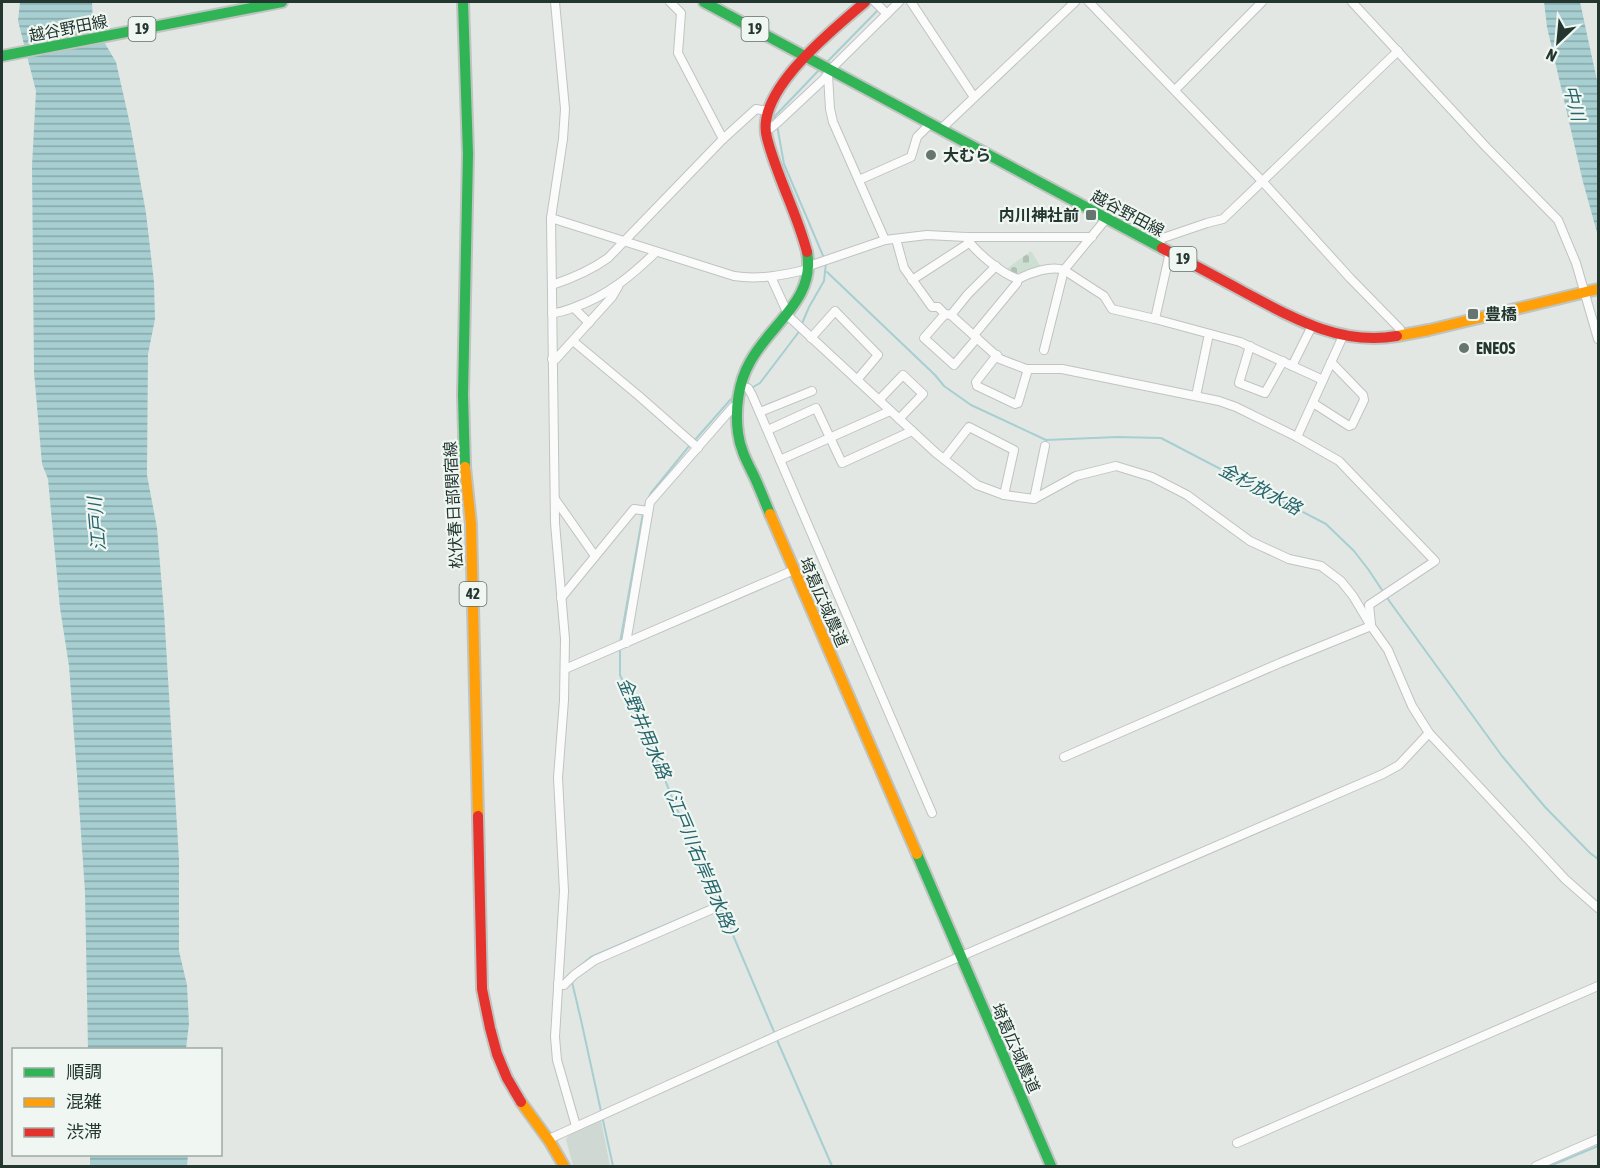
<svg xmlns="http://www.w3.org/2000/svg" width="1600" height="1168" font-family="'Asap Condensed','Noto Sans JP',sans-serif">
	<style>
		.built { fill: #d0d8d4 }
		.cemetery { fill: url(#cemetery-stones) }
		.water { fill: url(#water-rules) }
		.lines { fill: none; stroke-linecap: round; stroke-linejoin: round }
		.stream { stroke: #a7ced0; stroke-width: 2 }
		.street-casing { stroke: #bfc4c1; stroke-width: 10 }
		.fast-casing { stroke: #bfc4c1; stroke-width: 14 }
		.slow-casing { stroke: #bfc4c1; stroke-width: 14 }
		.jam-casing { stroke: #bfc4c1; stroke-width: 14 }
		.street { stroke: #fbfbfb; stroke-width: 8 }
		.fast { stroke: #30b455; stroke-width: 10 }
		.slow { stroke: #ff9f0a; stroke-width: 10 }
		.jam { stroke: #e5322d; stroke-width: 10 }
		.poi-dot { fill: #66756f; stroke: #f0f6f2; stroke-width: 2 }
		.labels { text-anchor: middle; stroke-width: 4.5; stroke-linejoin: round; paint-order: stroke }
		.shield { fill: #f0f6f2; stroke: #60706a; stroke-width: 1.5 }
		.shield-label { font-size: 15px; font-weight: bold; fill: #233730 }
		.street-label { font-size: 16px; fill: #233730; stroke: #f0f6f2 }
		.poi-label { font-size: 16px; font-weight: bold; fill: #233730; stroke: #f0f6f2; text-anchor: start }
		.water-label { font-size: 18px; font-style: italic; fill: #25656b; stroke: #f0f6f2 }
	</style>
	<defs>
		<pattern id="cemetery-stones" width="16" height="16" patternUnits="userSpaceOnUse" patternTransform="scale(1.5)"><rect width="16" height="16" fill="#cddfd1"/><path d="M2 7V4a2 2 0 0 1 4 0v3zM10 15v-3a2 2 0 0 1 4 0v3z" fill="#b0c0b4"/></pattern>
		<pattern id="water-rules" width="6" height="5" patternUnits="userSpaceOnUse" patternTransform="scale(1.5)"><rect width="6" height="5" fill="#a7ced0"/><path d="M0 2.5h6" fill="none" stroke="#88a8a9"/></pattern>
	</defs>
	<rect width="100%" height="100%" fill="#e2e7e4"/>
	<polygon class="built" points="601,1120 610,1166 573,1166 566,1139 569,1135"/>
	<polygon class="cemetery" points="1031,251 1041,267 1018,274 1005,270"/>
	<g class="water">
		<polygon points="20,2 92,2 93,23 116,62 130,124 146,213 154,282 155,319 148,354 147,475 157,528 164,612 179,859 179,951 187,985 189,1024 186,1049 88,1049 85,892 77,775 69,666 60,608 48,479 42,464 34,372 32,166 36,91 18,21"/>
		<polygon points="1544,2 1580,2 1598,85 1598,236 1583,182 1547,27"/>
		<polygon points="90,1155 90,1154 188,1155 187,1166 90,1166"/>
	</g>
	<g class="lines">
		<g class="stream">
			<polyline points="826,63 879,9"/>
			<polyline points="775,120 775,116 820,69"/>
			<polyline points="777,125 784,164 824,258"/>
			<polyline points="827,272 935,375 944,386 971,405 1046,440 1117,437 1161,438 1326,524 1354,551 1368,569 1390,602 1502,756 1545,807 1590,853 1598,859"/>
			<polyline points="743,393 760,383 798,333 809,307 824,281 826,263"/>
			<polyline points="694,441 731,399 735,397"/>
			<polyline points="644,508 651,493 690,445"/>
			<polyline points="620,643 643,513"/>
			<polyline points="620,649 620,675 637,711 676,807 719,902 775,1034"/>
			<polyline points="576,969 591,957 719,902"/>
			<polyline points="572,982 581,1020 613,1166"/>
			<polyline points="777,1040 832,1166"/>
			<polyline points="1550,1166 1598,1146"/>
		</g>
		<defs>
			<g id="street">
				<polyline points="555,2 565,109 563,139 551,218 555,523 565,639 564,700 558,778 564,891 555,1037 557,1060 576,1126"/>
				<polyline points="670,2 681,13 678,53 723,139"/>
				<polyline points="875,2 887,14"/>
				<polyline points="911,2 974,97"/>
				<polyline points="1089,2 1263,182 1350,278 1400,329 1402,336"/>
				<polyline points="1352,2 1487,148 1558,220 1576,263 1598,339"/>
				<polyline points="828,75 830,109 833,122 885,240"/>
				<polyline points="1175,90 1262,2"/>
				<polyline points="765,126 771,128 777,123 824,79 831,69 899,2"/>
				<polyline points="941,129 1075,2"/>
				<polyline points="859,180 911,157 917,137 930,124"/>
				<path d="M551,218L734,276C760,280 784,275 809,269"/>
				<path d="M966,237C974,251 1002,274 1018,279C1030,273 1051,265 1064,270L1104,296L1112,309L1155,319L1240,342L1323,380"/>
				<polyline points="896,239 904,268 932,307 938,307 945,314 951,315 1000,359 1026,369 1062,369 1219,401 1236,407 1297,437 1339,461 1435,561 1369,605 1371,624"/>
				<polyline points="1157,245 1163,238 1207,223 1223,219 1398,51"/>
				<polyline points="809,266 885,240 927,235 966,237 1092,237"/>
				<polyline points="771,277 787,312"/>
				<polyline points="912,280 969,243"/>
				<path d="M552,285C573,278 590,271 608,258L723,139L756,109L768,111"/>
				<polyline points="574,308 589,323"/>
				<path d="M552,313C560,313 567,310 575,307C607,296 631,276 656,252"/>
				<polyline points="786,314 936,453 977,485 1004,495 1034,499 1076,476 1116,466 1152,477 1187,495 1250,541 1289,559 1321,566 1341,581 1353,596 1371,626 1388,650 1412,706 1429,733 1565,879 1598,908"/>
				<polyline points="945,314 924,338 954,365 977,338"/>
				<polyline points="951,315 968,294 996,266"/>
				<polyline points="1155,319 1170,252"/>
				<polyline points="974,335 1017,283 1018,279"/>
				<polyline points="811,338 835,311 878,355 857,380"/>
				<polyline points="573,341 639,396 698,448"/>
				<polyline points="1250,346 1239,383 1265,393 1283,361"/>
				<polyline points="1044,350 1064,270 1106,219"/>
				<polyline points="997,355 976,382 977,386 1015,404 1018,403 1028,369"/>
				<polyline points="552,359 556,359 612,297 618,287"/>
				<polyline points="1292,366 1312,326"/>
				<polyline points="741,386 748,388 752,395 932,813"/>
				<polyline points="1196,396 1209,334"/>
				<polyline points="879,400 903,375 923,394 899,419"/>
				<polyline points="1313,403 1349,426 1352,425 1364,400 1363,395 1331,362"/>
				<polyline points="760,412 812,391"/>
				<polyline points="768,430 816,408 842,463 912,431"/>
				<polyline points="1297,437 1343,336"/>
				<polyline points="944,459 969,427 1014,450 1004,495"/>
				<polyline points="780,460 890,411"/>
				<polyline points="555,499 595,556"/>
				<polyline points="1034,499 1045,446"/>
				<polyline points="561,598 634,509 648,511"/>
				<polyline points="626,643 650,502 733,407 738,407"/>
				<polyline points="565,669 794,570"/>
				<polyline points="1064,757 1280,663 1371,626"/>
				<polyline points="558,984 564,985 574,975 595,960 724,904"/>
				<polyline points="549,1139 781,1034 1383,774 1399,765 1429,733"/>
				<polyline points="1237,1143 1598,986"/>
				<polyline points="1536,1166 1598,1139"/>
			</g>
			<g id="fast">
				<polyline points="463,2 468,154 463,395 465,467"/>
				<polyline points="704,2 1162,248"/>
				<polyline points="2,56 282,2"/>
				<path d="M770,514C765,502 760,489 754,476C747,462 740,449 738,433C735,410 738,383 750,362C770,324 816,300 807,252"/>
				<polyline points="917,854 1051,1166"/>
			</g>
			<g id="slow">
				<polyline points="1397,336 1429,330 1598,289"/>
				<polyline points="465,467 471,524 478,816"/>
				<polyline points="770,514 917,854"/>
				<polyline points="521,1102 550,1142 564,1166"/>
			</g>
			<g id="jam">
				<path d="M1162,248C1190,263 1217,277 1244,292C1293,318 1340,346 1397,336"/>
				<path d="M807,252C797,213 777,177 767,138C754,91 833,30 865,2"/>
				<polyline points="478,816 482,989 490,1028 497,1054 507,1078 521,1102"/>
			</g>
		</defs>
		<use href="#street" class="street-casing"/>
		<use href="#fast" class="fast-casing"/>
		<use href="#slow" class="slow-casing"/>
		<use href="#jam" class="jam-casing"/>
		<use href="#street" class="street"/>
		<use href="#fast" class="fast"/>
		<use href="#slow" class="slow"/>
		<use href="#jam" class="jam"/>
	</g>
	<g class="poi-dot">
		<circle cx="931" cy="155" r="6"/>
		<rect x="1085" y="209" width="12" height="12" rx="3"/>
		<rect x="1467" y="308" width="12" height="12" rx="3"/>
		<circle cx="1464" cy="348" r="6"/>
	</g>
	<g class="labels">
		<g class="shield">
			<rect x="128.5" y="17" width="27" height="24" rx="4.5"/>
			<rect x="741.5" y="17" width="27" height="24" rx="4.5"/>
			<rect x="1169.5" y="247" width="27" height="24" rx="4.5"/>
			<rect x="459.5" y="582" width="27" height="24" rx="4.5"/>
		</g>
		<g class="shield-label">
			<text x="142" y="34">19</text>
			<text x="755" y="34">19</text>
			<text x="1183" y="264">19</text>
			<text x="473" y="599">42</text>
		</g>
		<g class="street-label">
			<text transform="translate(68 28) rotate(-11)" y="6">越谷野田線</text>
			<text transform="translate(1128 213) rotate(28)" y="6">越谷野田線</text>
			<text transform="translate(453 505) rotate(-93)" y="6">松伏春日部関宿線</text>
			<text transform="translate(824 602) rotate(66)" y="6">埼葛広域農道</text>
			<text transform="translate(1016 1048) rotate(66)" y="6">埼葛広域農道</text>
		</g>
		<g class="poi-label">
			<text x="943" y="161">大むら</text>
			<text x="1079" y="221" text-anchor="end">内川神社前</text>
			<text x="1485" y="320">豊橋</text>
			<text x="1476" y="354">ENEOS</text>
		</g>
		<g class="water-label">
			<text transform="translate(1574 103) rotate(76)" y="6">中川</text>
			<text transform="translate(1260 489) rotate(28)" y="6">金杉放水路</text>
			<text transform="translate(97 524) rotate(-95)" y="6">江戸川</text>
			<text transform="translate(679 811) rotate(67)" y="6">金野井用水路（江戸川右岸用水路）</text>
		</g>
	</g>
	<rect width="1600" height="1168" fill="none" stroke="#233730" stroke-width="6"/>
	<rect x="12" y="1048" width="210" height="108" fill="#f0f6f2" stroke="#9eaaa4" stroke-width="1.5"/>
	<rect x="24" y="1068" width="30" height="9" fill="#30b455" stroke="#9eaaa4" stroke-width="1.5"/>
	<text x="66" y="1078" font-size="18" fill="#233730">順調</text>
	<rect x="24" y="1098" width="30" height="9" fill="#ff9f0a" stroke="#9eaaa4" stroke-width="1.5"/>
	<text x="66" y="1108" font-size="18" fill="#233730">混雑</text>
	<rect x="24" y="1128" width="30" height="9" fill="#e5322d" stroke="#9eaaa4" stroke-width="1.5"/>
	<text x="66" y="1138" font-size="18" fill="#233730">渋滞</text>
	<g transform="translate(1558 42) rotate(206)" stroke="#f0f6f2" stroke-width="4.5" paint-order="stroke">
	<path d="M0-4.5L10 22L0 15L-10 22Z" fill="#233730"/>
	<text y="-9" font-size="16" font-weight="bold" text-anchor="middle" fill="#233730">N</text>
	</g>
</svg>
